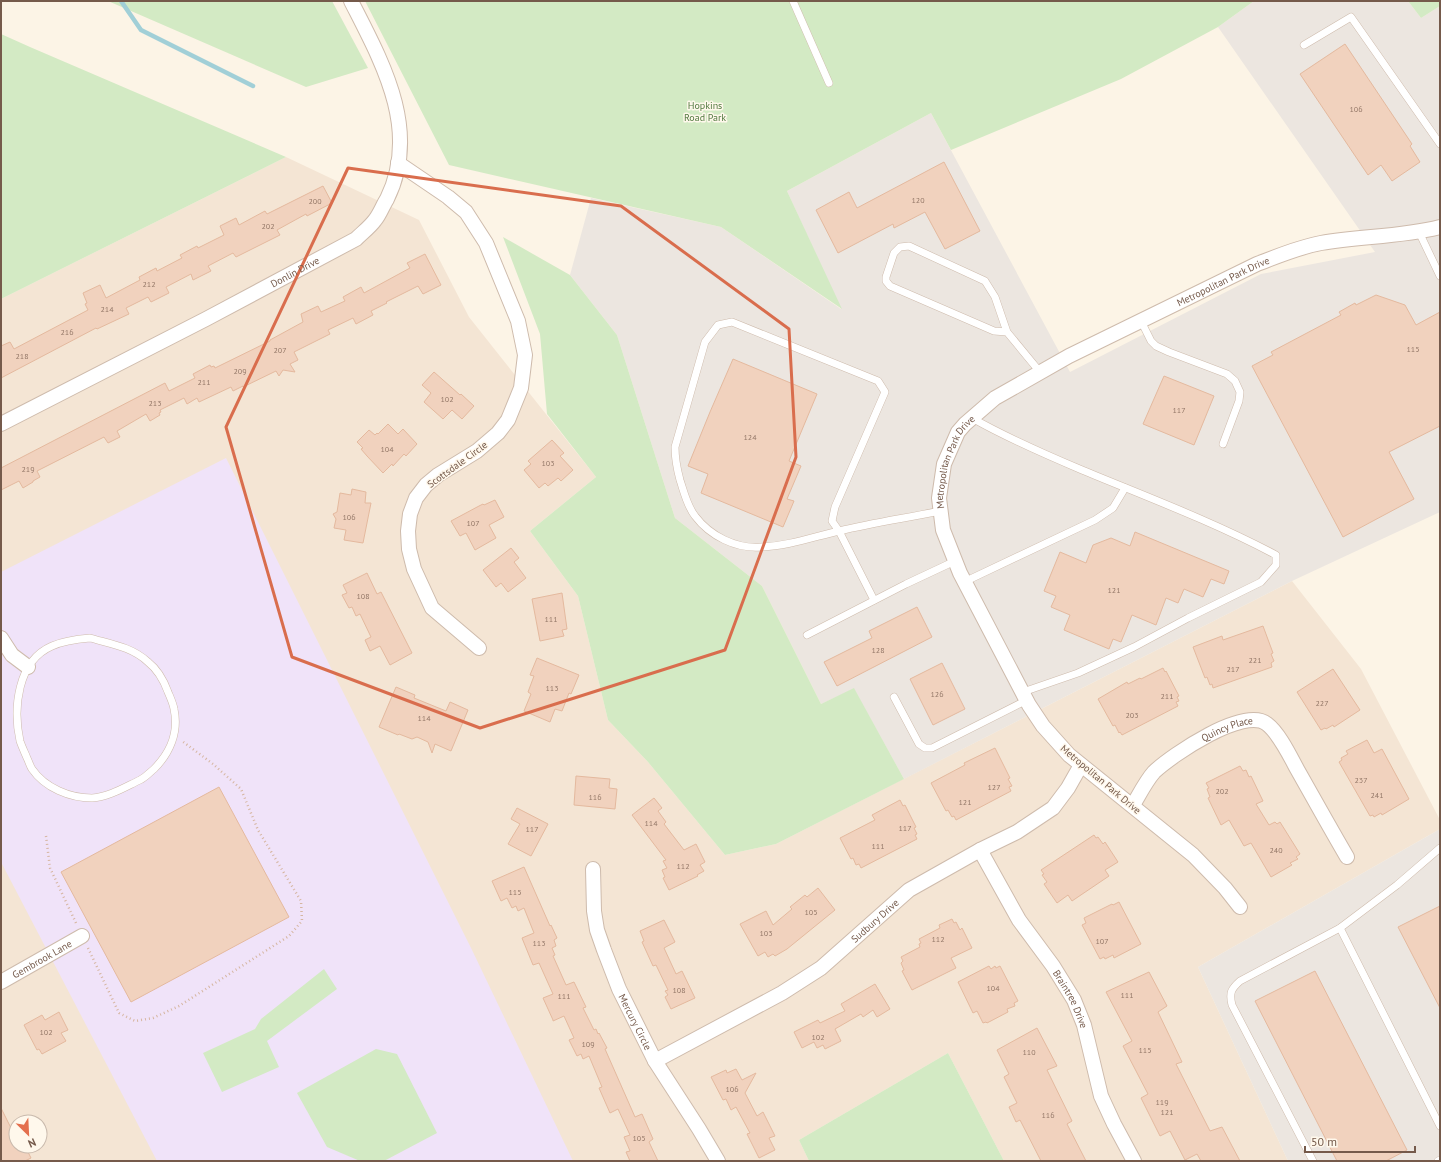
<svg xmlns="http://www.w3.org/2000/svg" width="1441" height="1162" font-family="'PT Sans',sans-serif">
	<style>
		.residential { fill: #f4e5d4; fill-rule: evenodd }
		.industrial { fill: #ece6e0 }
		.education { fill: #f0e3f9 }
		.green { fill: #d3eac4 }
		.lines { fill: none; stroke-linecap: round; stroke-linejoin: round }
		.stream { stroke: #a1cfd7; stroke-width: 4.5 }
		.building { fill: #f1d2be; stroke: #e4b99e }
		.service-casing { stroke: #cebbac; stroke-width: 8 }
		.minor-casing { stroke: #cebbac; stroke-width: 16 }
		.path { stroke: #d6b6a1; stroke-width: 2.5; stroke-dasharray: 1 3; stroke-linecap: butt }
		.service { stroke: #fff; stroke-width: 7 }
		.minor { stroke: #fff; stroke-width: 14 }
		.marked { fill: none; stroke: #d96d4d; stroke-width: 3; stroke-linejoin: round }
		.labels { text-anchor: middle; stroke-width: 3; stroke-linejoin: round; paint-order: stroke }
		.number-label { font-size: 8px; fill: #947868 }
		.park-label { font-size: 10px; fill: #547b42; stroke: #fff8ec }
		.street-label { font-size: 10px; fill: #755a4b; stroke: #fff8ec }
	</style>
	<rect width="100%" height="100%" fill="#fcf4e6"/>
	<path class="residential" d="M286,157L419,220L469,317L596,477L530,531L578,596L608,720L648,762L725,855L776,844L1292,581L1361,669L1440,820V829L1198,967L1288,1161H1004L948,1053L799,1140L809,1161H1V299ZM16,1122H40V1146H16Z"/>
	<g class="industrial">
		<polygon points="1254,1 1408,1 1421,18 1440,6 1440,512 1292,581 904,779 854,689 821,704 762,586 675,518 617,335 570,275 591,198 721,227 841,309 787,191 931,113 1070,372 1261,274 1375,252 1218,27"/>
		<polygon points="1440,829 1440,1161 1288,1161 1198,967"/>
	</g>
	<polygon class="education" points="226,458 472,950 573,1161 157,1161 1,862 1,572"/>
	<g class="green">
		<polygon points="108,1 332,1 368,68 306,87"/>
		<polygon points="365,1 1254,1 1218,27 1121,79 951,150 931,113 787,191 842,309 721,227 449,165"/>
		<polygon points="1408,1 1440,1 1440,6 1421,18"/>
		<polygon points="1,34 30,47 286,157 1,299"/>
		<polygon points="503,237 570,275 617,335 675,518 762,586 821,704 854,688 904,779 776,844 725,855 648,762 608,720 578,596 530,531 596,477 547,414 540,334"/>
		<polygon points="324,969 337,989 267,1041 279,1067 222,1092 203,1053 255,1029 261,1019"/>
		<polygon points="376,1049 397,1054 437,1133 384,1161 360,1161 327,1147 297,1093"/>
		<polygon points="948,1053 1004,1161 809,1161 799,1140"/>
	</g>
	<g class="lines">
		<polyline class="stream" points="121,1 141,30 253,86"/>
	</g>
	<g class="building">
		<polygon points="1345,44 1412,144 1410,146 1420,162 1392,181 1381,165 1368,175 1300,74"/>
		<polygon points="944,162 980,231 945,249 925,212 894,228 893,224 838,253 816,210 849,192 857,208"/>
		<polygon points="323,186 332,203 307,216 306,214 277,230 280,235 236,257 233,253 208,266 211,271 193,280 191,274 166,287 169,293 151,302 148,297 126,308 129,314 97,329 96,328 1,378 1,346 10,342 14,349 88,310 85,304 87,303 83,293 100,285 106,298 140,280 139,277 156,268 157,271 182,258 180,255 197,246 198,248 224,235 220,226 236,218 239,225 265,211 267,214"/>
		<polygon points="425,254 441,285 423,294 418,286 386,302 387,303 371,311 373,315 356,324 353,318 328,330 330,334 294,352 298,360 290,364 295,372 283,370 279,376 276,371 243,387 243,386 233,391 231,387 199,402 197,398 187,404 184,398 160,410 161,412 159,413 160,415 150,421 146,414 117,431 120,437 108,443 104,437 37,471 40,477 33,481 33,482 23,488 19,481 1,490 1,468 165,383 169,391 195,378 193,374 210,365 211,367 214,366 215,368 270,341 270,340 303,322 301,314 318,306 321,312 345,301 343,297 361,287 364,293 410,268 407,263"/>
		<polygon points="1376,295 1405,305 1416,325 1440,312 1440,426 1389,452 1414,499 1343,537 1252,366 1273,355 1271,352 1341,315 1339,312 1355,303 1356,305"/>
		<polygon points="733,359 817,394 789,461 801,466 787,499 794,501 783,527 701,493 708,474 688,466 710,412"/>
		<polygon points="434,372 460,395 461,394 474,406 462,419 452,410 443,419 424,402 431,393 422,385"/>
		<polygon points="1164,376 1214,396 1194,445 1143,424"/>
		<polygon points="388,424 398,434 403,429 417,444 406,456 404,454 393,466 392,464 383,473 367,456 361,449 363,448 357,442 369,430 375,435 377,433 378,434"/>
		<polygon points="552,440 564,453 560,456 573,470 561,481 558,478 548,486 545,483 539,488 524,470 531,464 528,461"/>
		<polygon points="352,489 366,492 365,503 371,503 363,543 344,540 346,530 334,528 336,519 333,514 337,512 340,493 351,495"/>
		<polygon points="495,500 504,517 489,525 496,538 475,550 466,533 460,536 451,521 479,506 483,504 484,505"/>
		<polygon points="1135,532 1229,571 1224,584 1211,579 1203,597 1184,589 1178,603 1166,598 1156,625 1132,615 1121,642 1113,639 1109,649 1064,630 1070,615 1051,607 1056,596 1044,591 1060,552 1086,563 1093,545 1111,538 1130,546"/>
		<polygon points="511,548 519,558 514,562 526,578 508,592 501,583 496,587 483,570"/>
		<polygon points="367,573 377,594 381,592 412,653 390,665 380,646 370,651 365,640 371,637 360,614 356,616 352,607 349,608 342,595 347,593 343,585"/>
		<polygon points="562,593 567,629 562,630 564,636 540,641 532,599"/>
		<polygon points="917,607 932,637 837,686 824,662 872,638 869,631"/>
		<polygon points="1263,626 1273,653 1271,654 1274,661 1271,663 1272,667 1213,688 1212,684 1210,685 1207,677 1205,678 1193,647 1222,636 1223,640"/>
		<polygon points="537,658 579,675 571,694 569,693 562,711 555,709 550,722 524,711 531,694 528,692 534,676 530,675"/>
		<polygon points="942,663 965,709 933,725 910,679"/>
		<polygon points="1163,668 1165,672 1166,671 1179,696 1177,697 1179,701 1176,702 1178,706 1122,735 1120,732 1119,733 1115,725 1113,726 1098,699 1127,682 1128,684 1140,678 1141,679"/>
		<polygon points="1333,669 1360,710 1334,727 1333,725 1326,729 1325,728 1321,730 1297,692"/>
		<polygon points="396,687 415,695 414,698 446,711 450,702 468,710 451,751 435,744 432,753 428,742 417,737 412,739 399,734 398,735 379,727"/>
		<polygon points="1367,740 1374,753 1382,749 1409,799 1382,815 1381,813 1374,817 1373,815 1370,816 1339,762 1342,760 1341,758 1348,754 1346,751"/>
		<polygon points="995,748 1010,778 1008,779 1012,786 1009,787 1011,791 956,820 954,816 952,817 948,810 946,811 931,783 965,765 964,763"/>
		<polygon points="1240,766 1243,771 1246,770 1249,777 1251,776 1263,801 1256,804 1269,825 1275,822 1277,824 1280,822 1300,854 1296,857 1298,859 1290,863 1292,865 1271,877 1251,843 1244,846 1229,820 1221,825 1208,798 1210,797 1207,789 1209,788 1206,783"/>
		<polygon points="576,776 610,779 609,788 617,789 615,809 574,805"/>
		<polygon points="219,787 289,917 131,1002 61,872"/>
		<polygon points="654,798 662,808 658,811 666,822 664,824 684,850 696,844 705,862 700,865 704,871 697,875 698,876 669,890 663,878 665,877 662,870 667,868 663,861 666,860 632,815"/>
		<polygon points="900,800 903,806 905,805 916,827 914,828 917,834 915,835 917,839 861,868 859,864 856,865 853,858 851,859 840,838 875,820 872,815"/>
		<polygon points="517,808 548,824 531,856 508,844 520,824 511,819"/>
		<polygon points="1094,835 1096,838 1098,837 1103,844 1105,842 1118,862 1105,870 1109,876 1072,901 1068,895 1057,903 1044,884 1047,882 1042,875 1044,874 1041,870"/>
		<polygon points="524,867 550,926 551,925 557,938 554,940 556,946 552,948 555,955 553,956 566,985 574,982 586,1007 583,1008 594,1030 596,1029 598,1034 599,1033 607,1048 605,1049 635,1117 642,1114 653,1139 649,1142 658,1161 630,1161 626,1152 630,1151 624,1137 630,1135 618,1109 610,1113 599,1088 602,1087 589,1056 583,1059 581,1054 577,1056 569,1040 574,1038 564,1016 553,1021 553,1020 543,998 553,994 539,963 533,965 522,938 534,933 524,908 518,911 516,906 512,908 507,898 501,901 492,881"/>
		<polygon points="818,888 835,910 787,949 775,956 773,954 768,957 765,952 758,956 740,924 766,911 773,925 792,909 790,907 805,895 807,897"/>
		<polygon points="1119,902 1141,944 1114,958 1113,955 1105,959 1104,957 1100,959 1082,925 1086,923 1084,918 1112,904 1113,905"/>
		<polygon points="1440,906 1440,1008 1398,927"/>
		<polygon points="952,919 954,923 956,922 960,930 962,928 972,948 951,958 956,968 912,990 902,971 904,970 901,963 903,961 901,957 920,947 919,944 921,943 919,939 940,928 939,925"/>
		<polygon points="664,920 675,942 664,948 676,974 682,971 695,998 671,1009 665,997 668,995 665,991 668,990 656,965 653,966 642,942 644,941 640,931"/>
		<polygon points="989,966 991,969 995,966 996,968 1000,966 1018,1001 1014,1003 1015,1006 1007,1009 1008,1012 987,1023 986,1022 983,1023 977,1011 973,1013 958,982"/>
		<polygon points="1315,971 1407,1150 1386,1161 1337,1161 1255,1001"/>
		<polygon points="1149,972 1167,1006 1158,1012 1182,1062 1176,1064 1210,1131 1222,1127 1240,1161 1201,1161 1197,1154 1185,1160 1170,1131 1160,1136 1141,1098 1148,1094 1123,1046 1132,1041 1106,992"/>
		<polygon points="875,984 890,1009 877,1017 873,1010 863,1017 861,1014 835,1029 841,1041 825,1049 823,1045 817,1048 814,1042 802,1048 794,1032 818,1020 820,1023 845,1011 841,1004"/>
		<polygon points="59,1012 68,1030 61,1033 66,1041 42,1054 39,1049 37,1050 24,1025 42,1015 45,1020"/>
		<polygon points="1037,1028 1057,1066 1047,1070 1072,1121 1067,1124 1086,1161 1041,1161 1020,1120 1016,1122 1009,1107 1017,1103 1004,1077 1009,1074 997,1050"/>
		<polygon points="736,1069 742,1080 756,1073 745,1093 757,1116 763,1112 775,1136 769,1138 775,1150 759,1158 747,1134 750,1133 736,1107 731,1110 726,1099 723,1100 711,1077 726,1070 727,1073"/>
		<polygon points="1,1108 16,1138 16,1146 25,1146 31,1158 25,1161 1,1161"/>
	</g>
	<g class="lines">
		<defs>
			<g id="service">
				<polyline points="793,1 829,83"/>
				<polyline points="1304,45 1351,17 1440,144"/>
				<polyline points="1419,232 1440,276"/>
				<polyline points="1141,321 1151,341 1156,346 1169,352 1227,374 1235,381 1240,392 1239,401 1223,444"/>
				<polyline points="1007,332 994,331 890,286 886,281 886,277 894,253 900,247 909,246 985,281 995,297 1007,332 1040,372"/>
				<path d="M972,418C1007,438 1044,454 1082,470C1147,497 1214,522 1276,555V565L1261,582L1188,618L1134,647L1078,673L1023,692"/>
				<polyline points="964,582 1095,520 1113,508 1125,488"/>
				<path d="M874,600L839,531L832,521L835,507L885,392L878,381L732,322L718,325L705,342L675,447C675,459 677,469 680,480C684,492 687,506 695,516C710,536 736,549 761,547C788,546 813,537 839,531C872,523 906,518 940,511"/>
				<polyline points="807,635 906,584 955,561"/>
				<path d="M90,638C111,644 132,647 148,662C157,669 164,681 168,692C170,697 173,703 174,709C179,732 170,753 154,769C149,773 146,777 140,780C125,787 109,797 92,798C70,798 45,788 32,769C30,766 29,762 27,758C25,753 22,747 20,741C13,709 17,661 52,646C63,641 78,639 90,638Z"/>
				<polyline points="894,697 919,744 925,748 932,748 1027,700"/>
				<polyline points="1340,928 1440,1126"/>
				<path d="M1313,1161L1232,1005C1229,993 1231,989 1240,981L1340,928L1397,885L1440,848"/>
				<polyline points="1438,1161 1440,1160"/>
			</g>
			<g id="minor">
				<polyline points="398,163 448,197 466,212 486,243 518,321 525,355 521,388 508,420 498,433 477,451 438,475 426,485 416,498 410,514 408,531 409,549 414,569 432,608 479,648"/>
				<path id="s1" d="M1,424L206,319L356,239C362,233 370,227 375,220C380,214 383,205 387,199C421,130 382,62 351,1"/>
				<polyline points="1,638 12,655 28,667"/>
				<path id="s2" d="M1133,805C1139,795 1146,781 1154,772C1172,755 1244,706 1267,724C1279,733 1290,756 1297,769C1314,799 1330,828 1347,857"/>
				<path id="s3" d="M980,850L1019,920L1053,966L1074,1000L1084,1025L1101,1096L1114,1124L1134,1161"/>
				<path id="s4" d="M593,869L594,911L597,930L604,950L619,989L655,1061L699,1129L718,1161"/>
				<path id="s5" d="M1240,907L1225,888L1193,855L1069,755L1043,726L1029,705L960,573L943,530L939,498L944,464L958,432L965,424L995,398L1069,356L1257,264C1278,256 1299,247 1321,243C1361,236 1401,237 1440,227"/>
				<path id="s6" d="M1,982L82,936"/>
				<path id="s7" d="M655,1061L782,993L821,968L909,890L980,850L1017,832L1053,808L1068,788L1081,765"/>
			</g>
		</defs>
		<use href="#service" class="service-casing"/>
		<use href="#minor" class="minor-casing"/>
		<g class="path">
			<polyline points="46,836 50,868 76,923"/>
			<polyline points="88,948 119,1013 135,1021 153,1018 179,1006 289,936 302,921 301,901 258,830 241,789 213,764 182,741"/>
		</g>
		<use href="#service" class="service"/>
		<use href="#minor" class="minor"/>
	</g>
	<path class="marked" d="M348,168L621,206L789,329L796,457L725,650L480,728L292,657L226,427Z"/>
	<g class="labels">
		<g class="number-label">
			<text x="1356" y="112">106</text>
			<text x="918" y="203">120</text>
			<text x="315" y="204">200</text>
			<text x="268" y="229">202</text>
			<text x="149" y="287">212</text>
			<text x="107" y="312">214</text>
			<text x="67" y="335">216</text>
			<text x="1413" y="352">115</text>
			<text x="280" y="353">207</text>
			<text x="22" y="359">218</text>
			<text x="240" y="374">209</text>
			<text x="204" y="385">211</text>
			<text x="447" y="402">102</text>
			<text x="155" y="406">213</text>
			<text x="1179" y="413">117</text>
			<text x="750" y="440">124</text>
			<text x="387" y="452">104</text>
			<text x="548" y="466">103</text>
			<text x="28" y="472">219</text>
			<text x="349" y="520">106</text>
			<text x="473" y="526">107</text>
			<text x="1114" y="593">121</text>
			<text x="363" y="599">108</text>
			<text x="551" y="622">111</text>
			<text x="878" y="653">128</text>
			<text x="1255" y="663">221</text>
			<text x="1233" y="672">217</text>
			<text x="552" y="691">113</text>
			<text x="937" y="697">126</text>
			<text x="1167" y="699">211</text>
			<text x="1322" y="706">227</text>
			<text x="1132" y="718">203</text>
			<text x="424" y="721">114</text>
			<text x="1361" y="783">237</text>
			<text x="994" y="790">127</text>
			<text x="1222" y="794">202</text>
			<text x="1377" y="798">241</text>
			<text x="595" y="800">116</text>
			<text x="965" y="805">121</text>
			<text x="651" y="826">114</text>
			<text x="905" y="831">117</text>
			<text x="532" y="832">117</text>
			<text x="878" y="849">111</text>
			<text x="1276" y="853">240</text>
			<text x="683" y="869">112</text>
			<text x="515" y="895">115</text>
			<text x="811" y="915">105</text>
			<text x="766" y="936">103</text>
			<text x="938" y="942">112</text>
			<text x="1102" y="944">107</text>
			<text x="539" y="946">113</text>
			<text x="993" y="991">104</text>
			<text x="679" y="993">108</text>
			<text x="1127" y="998">111</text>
			<text x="564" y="999">111</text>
			<text x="46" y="1035">102</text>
			<text x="818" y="1040">102</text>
			<text x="588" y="1047">109</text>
			<text x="1145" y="1053">115</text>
			<text x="1029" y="1055">110</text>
			<text x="732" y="1092">106</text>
			<text x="1162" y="1105">119</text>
			<text x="1167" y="1115">121</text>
			<text x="1048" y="1118">116</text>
			<text x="639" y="1141">105</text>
		</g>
		<g class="park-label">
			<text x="705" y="109">Hopkins<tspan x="705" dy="12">Road Park</tspan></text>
		</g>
		<g class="street-label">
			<text dy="4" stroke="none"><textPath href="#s1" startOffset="331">Donlin Drive</textPath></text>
			<text dy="4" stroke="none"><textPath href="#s5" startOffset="897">Metropolitan Park Drive</textPath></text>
			<text dy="4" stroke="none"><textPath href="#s5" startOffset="561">Metropolitan Park Drive</textPath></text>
			<text transform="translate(457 464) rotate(-36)" y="4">Scottsdale Circle</text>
			<text dy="4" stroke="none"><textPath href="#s2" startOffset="125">Quincy Place</textPath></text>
			<text transform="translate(1101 779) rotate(40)" y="4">Metropolitan Park Drive</text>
			<text dy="4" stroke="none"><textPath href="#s7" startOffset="262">Sudbury Drive</textPath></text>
			<text dy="4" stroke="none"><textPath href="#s6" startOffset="47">Gembrook Lane</textPath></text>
			<text dy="4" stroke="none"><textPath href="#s3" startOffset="175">Braintree Drive</textPath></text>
			<text dy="4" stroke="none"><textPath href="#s4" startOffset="161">Mercury Circle</textPath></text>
		</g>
	</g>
	<rect width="1441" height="1162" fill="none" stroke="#755a4b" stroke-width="4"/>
	<g transform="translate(28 1134) rotate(156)"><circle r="19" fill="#fff8ec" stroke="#c8b9ac"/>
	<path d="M0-3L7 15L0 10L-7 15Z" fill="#e46f4d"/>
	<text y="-6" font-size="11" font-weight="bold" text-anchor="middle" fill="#755a4b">N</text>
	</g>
	<path d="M1305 1146v6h110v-6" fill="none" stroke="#755a4b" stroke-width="2"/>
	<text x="1311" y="1146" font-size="12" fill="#755a4b" stroke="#fff8ec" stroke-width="3" paint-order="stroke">50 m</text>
</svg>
